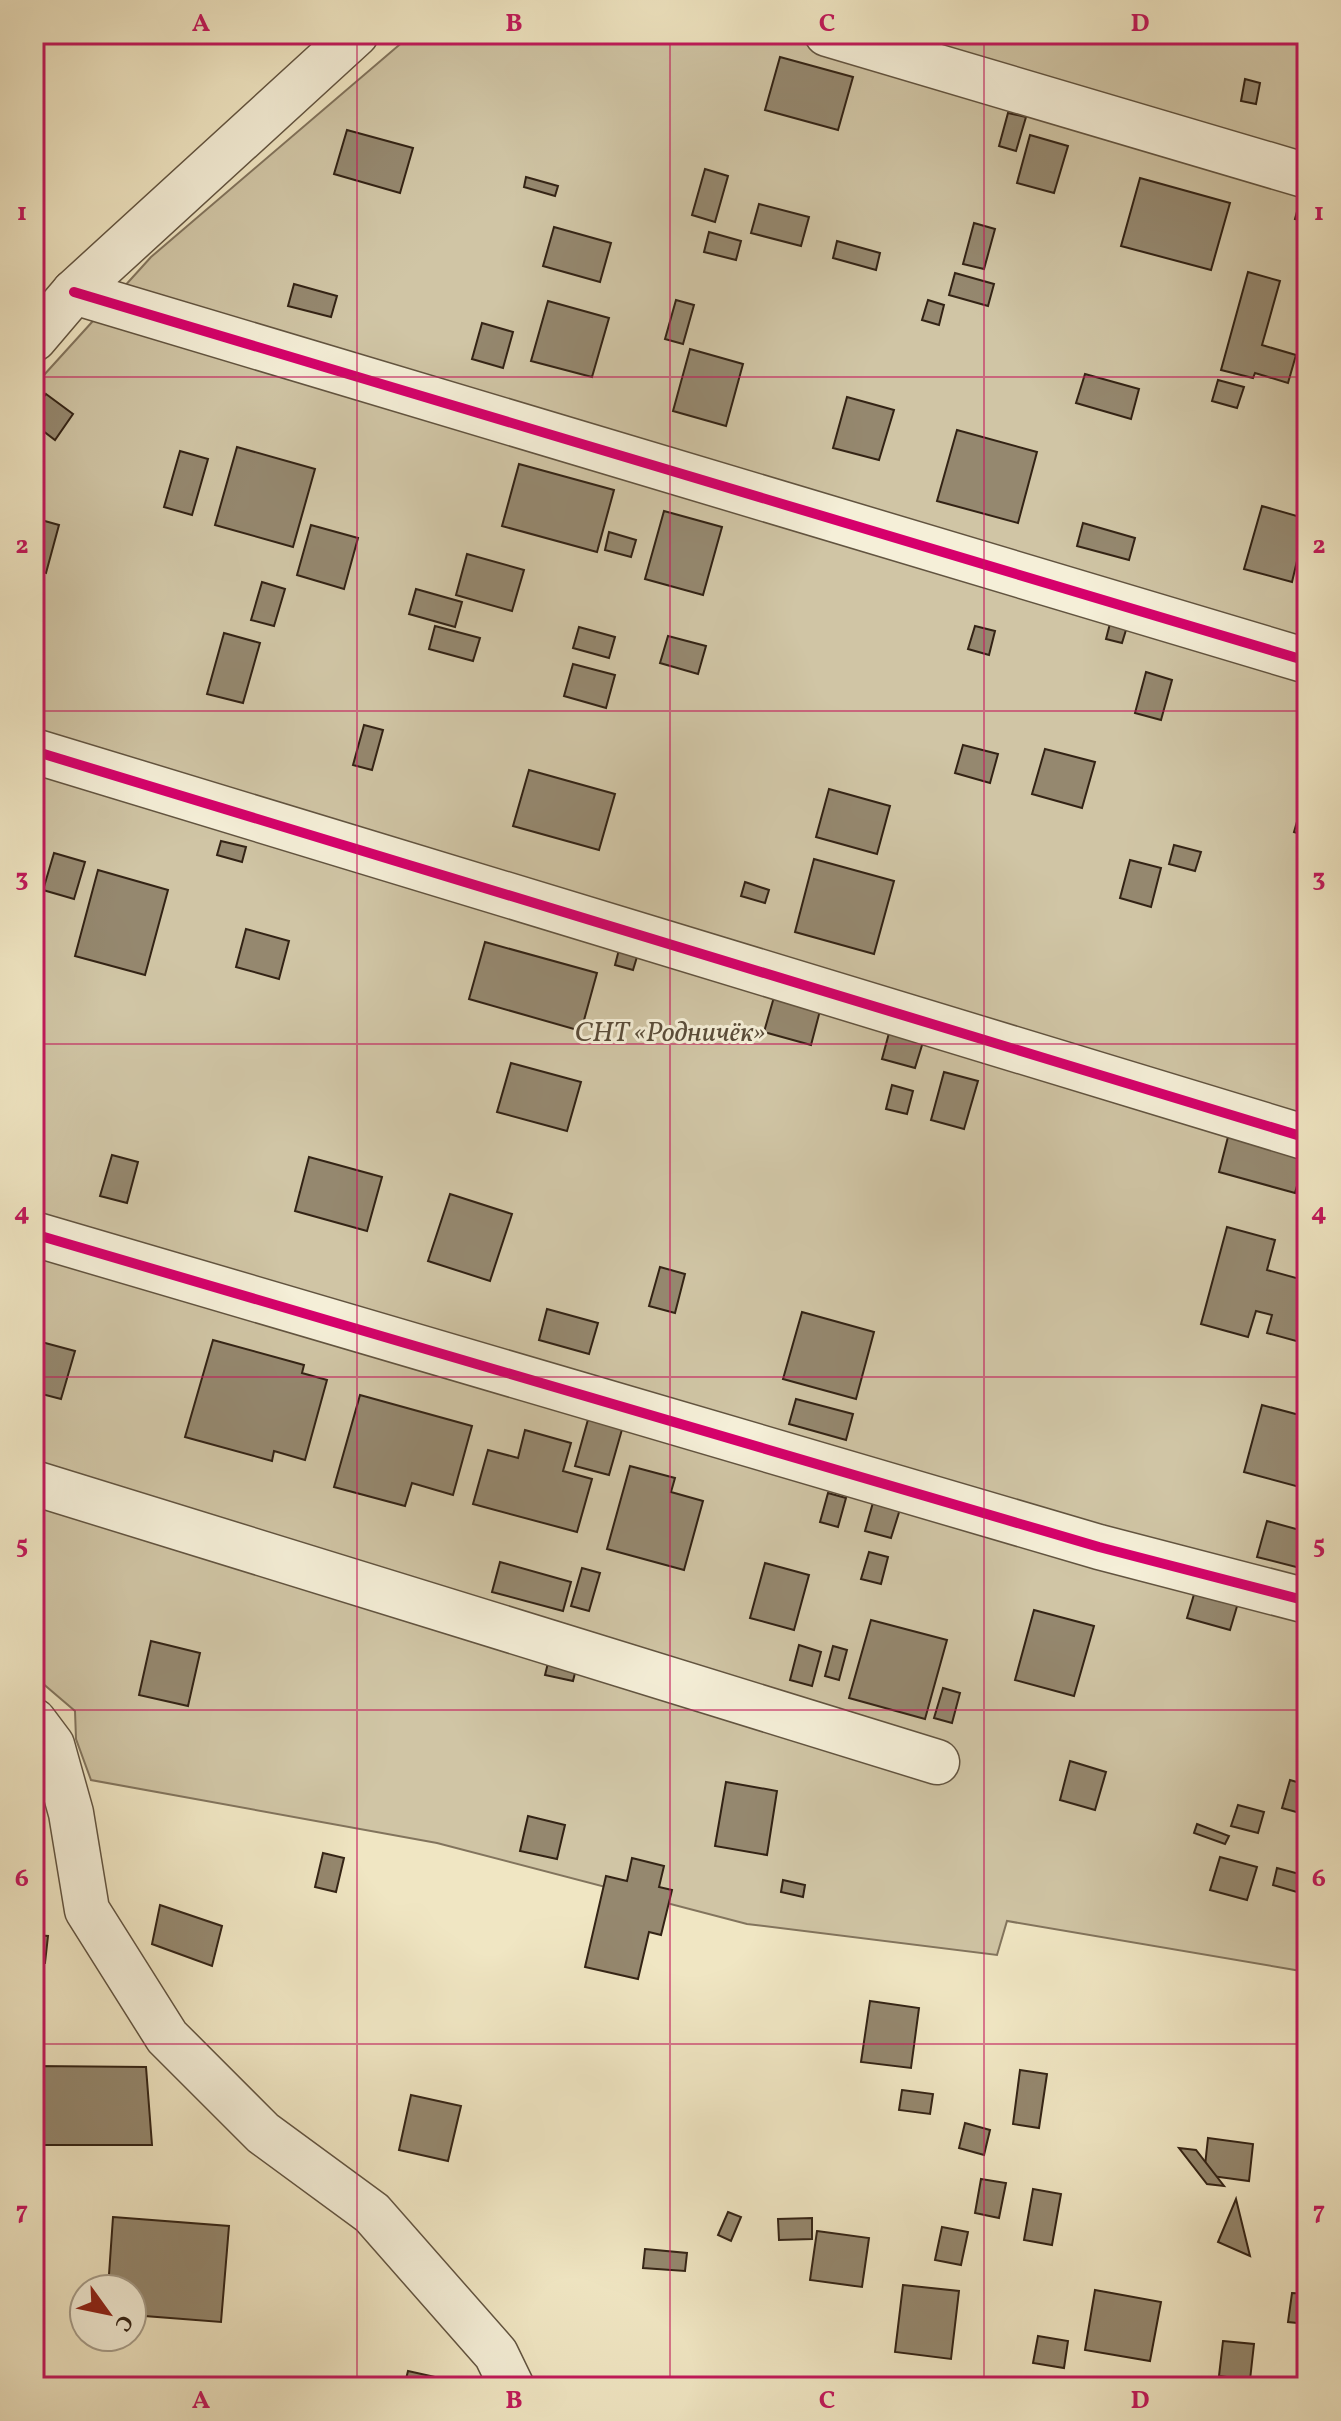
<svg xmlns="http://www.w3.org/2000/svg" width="1341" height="2421" font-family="Vollkorn,serif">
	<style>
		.green { fill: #d0c5a5; stroke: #82745d; stroke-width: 2 }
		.building { fill: #95886f; stroke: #332315; stroke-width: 2 }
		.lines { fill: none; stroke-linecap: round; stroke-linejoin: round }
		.street-casing { stroke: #625440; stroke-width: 47 }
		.street { stroke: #f5efd8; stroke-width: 44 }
		.cycleway-casing { stroke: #f5efd8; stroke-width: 15 }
		.cycleway { stroke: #d6006c; stroke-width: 10 }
		.grid { fill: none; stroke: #c2185b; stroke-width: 2; stroke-opacity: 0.55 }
		.labels { text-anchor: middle; stroke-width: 6; stroke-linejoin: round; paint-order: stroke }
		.park-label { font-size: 28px; font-style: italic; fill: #5a4c39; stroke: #f5efd8 }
		.neatline { fill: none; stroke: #c2185b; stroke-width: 3 }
		.grid-label { font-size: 26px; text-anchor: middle; font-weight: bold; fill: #c2185b }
	</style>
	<rect width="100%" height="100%" fill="#f0e6c3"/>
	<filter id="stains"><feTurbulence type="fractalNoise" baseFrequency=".0025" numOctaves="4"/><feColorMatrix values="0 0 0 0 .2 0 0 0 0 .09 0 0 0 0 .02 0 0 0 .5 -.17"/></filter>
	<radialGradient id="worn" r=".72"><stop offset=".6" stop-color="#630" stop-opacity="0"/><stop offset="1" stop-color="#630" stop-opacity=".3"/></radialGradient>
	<polygon class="green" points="412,34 1307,34 1307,1972 1007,1921 997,1955 747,1924 437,1843 91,1780 76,1739 75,1711 34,1676 34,386 151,257"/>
	<g class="building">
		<polygon points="780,57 853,77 838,130 765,110"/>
		<polygon points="1245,79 1260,83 1256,104 1241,101"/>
		<polygon points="1008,113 1026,117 1016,151 999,146"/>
		<polygon points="347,130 413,148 400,193 334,174"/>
		<polygon points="1030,135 1068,146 1054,193 1017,183"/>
		<polygon points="34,168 43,174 34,189"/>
		<polygon points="705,169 728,176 715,222 692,215"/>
		<polygon points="526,177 558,186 555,196 524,187"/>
		<polygon points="1140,178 1230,203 1211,270 1121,246"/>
		<polygon points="1302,193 1307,194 1307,222 1295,219"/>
		<polygon points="759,204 809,217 801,246 751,233"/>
		<polygon points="974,223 995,229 984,269 963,264"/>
		<polygon points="554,227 611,243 600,282 543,266"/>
		<polygon points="709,232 741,241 736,260 704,252"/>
		<polygon points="837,241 880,253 876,270 833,258"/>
		<polygon points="1248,272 1280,281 1262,345 1296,355 1288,383 1255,373 1253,378 1221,370"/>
		<polygon points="955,273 994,284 988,306 949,295"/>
		<polygon points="294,284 337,296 331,317 288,306"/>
		<polygon points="676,300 694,305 683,344 665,339"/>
		<polygon points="928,300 944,305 939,325 922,320"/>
		<polygon points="548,301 609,318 592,377 531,361"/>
		<polygon points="482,323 513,332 503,368 472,359"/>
		<polygon points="690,349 743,364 726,426 673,411"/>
		<polygon points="1085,374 1139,389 1131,419 1076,403"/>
		<polygon points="1218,380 1244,387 1237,408 1212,401"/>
		<polygon points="46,394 73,414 55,440 34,424 34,410"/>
		<polygon points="847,397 894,410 879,460 833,448"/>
		<polygon points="957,430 1037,452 1018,523 937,501"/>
		<polygon points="237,447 315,469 293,547 215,525"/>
		<polygon points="180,451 208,459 192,515 164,507"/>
		<polygon points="519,464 614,490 597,552 502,526"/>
		<polygon points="1262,506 1307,519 1292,582 1244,569"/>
		<polygon points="664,511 722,527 703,595 645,579"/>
		<polygon points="34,518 59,525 46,573 34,569"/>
		<polygon points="1083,523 1135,538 1129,560 1077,546"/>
		<polygon points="311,525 358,538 344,589 297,575"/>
		<polygon points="609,532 636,540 631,557 605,550"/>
		<polygon points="467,554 524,570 512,611 456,595"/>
		<polygon points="262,582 285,589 274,626 251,620"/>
		<polygon points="416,589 462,602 455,627 409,614"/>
		<polygon points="1112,616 1129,620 1122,643 1106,639"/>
		<polygon points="435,626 480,638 473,661 429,649"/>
		<polygon points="975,626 995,631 989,655 968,649"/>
		<polygon points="579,627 615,637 609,658 573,648"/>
		<polygon points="224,633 260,643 243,703 207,694"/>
		<polygon points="668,636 706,646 698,674 660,663"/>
		<polygon points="573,664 615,675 606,708 564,696"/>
		<polygon points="1146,672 1172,680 1161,720 1135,713"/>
		<polygon points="364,725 383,730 372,770 353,765"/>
		<polygon points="963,745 998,754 990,783 955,773"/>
		<polygon points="1045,749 1095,762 1082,808 1032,794"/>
		<polygon points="529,770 615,794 599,850 513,826"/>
		<polygon points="1307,787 1307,836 1294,832"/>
		<polygon points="829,789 890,806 877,854 816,837"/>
		<polygon points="221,841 246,847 242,862 217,855"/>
		<polygon points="1174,845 1201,852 1195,871 1169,864"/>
		<polygon points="54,853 85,862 74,899 43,890"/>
		<polygon points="814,859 894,881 874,954 795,932"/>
		<polygon points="1130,860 1161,868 1151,907 1120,898"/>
		<polygon points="98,870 168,890 145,975 75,956"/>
		<polygon points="745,882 769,890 765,903 741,896"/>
		<polygon points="246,929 289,941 279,979 236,967"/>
		<polygon points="485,942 597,973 581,1031 469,999"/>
		<polygon points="621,942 640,947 633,970 615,965"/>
		<polygon points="776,990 822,1003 811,1045 764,1032"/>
		<polygon points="889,1033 923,1042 915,1068 882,1059"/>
		<polygon points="511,1063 581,1082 567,1131 497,1112"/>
		<polygon points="944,1072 978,1081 964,1129 931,1120"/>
		<polygon points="892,1085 913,1091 907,1114 886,1109"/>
		<polygon points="1229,1133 1306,1154 1295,1193 1219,1172"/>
		<polygon points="112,1155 138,1162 127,1203 100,1196"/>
		<polygon points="309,1157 382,1177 367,1231 295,1211"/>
		<polygon points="450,1194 512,1214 490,1281 428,1261"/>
		<polygon points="1227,1227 1275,1240 1267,1270 1307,1281 1307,1344 1267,1333 1272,1315 1256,1311 1248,1337 1201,1324"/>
		<polygon points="660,1267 685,1274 675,1313 649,1306"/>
		<polygon points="547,1309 598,1323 589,1354 539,1340"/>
		<polygon points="802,1312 874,1332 856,1399 783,1379"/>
		<polygon points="34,1340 75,1351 61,1399 34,1392"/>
		<polygon points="213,1340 304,1365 302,1373 327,1380 305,1460 274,1451 272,1461 185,1437"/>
		<polygon points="360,1395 472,1426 453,1495 412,1483 405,1506 334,1487"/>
		<polygon points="796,1399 853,1414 846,1440 789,1424"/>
		<polygon points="1262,1405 1307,1417 1307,1489 1244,1472"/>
		<polygon points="589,1416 623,1426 609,1475 575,1466"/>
		<polygon points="525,1430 571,1443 563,1471 592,1479 577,1532 473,1504 488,1450 518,1458"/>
		<polygon points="630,1466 675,1478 671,1492 703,1501 684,1570 607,1549"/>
		<polygon points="828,1493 846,1498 838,1527 820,1522"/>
		<polygon points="874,1499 901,1506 891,1538 865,1531"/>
		<polygon points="1267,1521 1307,1532 1304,1569 1257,1557"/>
		<polygon points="869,1552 888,1557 881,1584 861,1579"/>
		<polygon points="500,1562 571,1582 563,1611 492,1592"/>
		<polygon points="765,1563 809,1575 794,1630 750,1618"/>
		<polygon points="582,1568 600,1573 589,1611 571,1606"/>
		<polygon points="1195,1591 1238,1603 1230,1630 1187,1618"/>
		<polygon points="1034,1610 1094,1626 1074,1696 1015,1680"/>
		<polygon points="871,1620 947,1640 925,1719 849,1698"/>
		<polygon points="151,1641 200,1653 188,1706 139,1695"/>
		<polygon points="799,1645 821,1652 812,1686 790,1680"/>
		<polygon points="833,1646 847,1650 839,1680 825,1676"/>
		<polygon points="550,1655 578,1661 573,1681 545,1675"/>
		<polygon points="943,1688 960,1693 952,1723 934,1718"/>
		<polygon points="1070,1761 1106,1772 1095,1810 1060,1800"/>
		<polygon points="1290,1780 1307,1785 1307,1815 1282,1808"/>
		<polygon points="726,1782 777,1791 767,1855 715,1846"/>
		<polygon points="35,1792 42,1845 34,1846 34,1792"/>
		<polygon points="1238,1805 1264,1812 1258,1833 1231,1826"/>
		<polygon points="528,1816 565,1825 557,1859 520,1851"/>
		<polygon points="1197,1824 1229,1836 1225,1844 1194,1833"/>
		<polygon points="323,1853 344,1858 336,1892 315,1887"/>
		<polygon points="1220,1857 1257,1867 1247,1900 1210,1890"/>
		<polygon points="632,1858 664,1866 659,1887 672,1890 661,1935 649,1932 638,1979 585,1967 606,1876 627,1881"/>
		<polygon points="1277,1868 1307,1876 1307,1895 1273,1885"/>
		<polygon points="783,1880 805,1885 803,1897 781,1892"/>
		<polygon points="160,1905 222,1926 212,1966 152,1944"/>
		<polygon points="34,1935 48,1936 45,1963 34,1962"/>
		<polygon points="870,2001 919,2008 911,2068 861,2062"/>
		<polygon points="34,2066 146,2067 152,2145 34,2145"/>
		<polygon points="1020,2070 1047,2074 1039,2128 1013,2124"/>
		<polygon points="902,2090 933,2094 930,2114 899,2110"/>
		<polygon points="411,2095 461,2106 448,2161 399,2150"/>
		<polygon points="965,2123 990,2130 984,2155 959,2148"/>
		<polygon points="1208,2138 1253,2144 1249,2181 1204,2175"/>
		<polygon points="1179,2148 1196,2150 1224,2186 1207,2184"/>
		<polygon points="981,2179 1006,2183 999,2218 975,2213"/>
		<polygon points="1033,2189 1061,2194 1052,2245 1024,2240"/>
		<polygon points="1236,2199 1250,2256 1218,2242"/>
		<polygon points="728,2212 741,2217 731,2241 718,2235"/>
		<polygon points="113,2217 229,2226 221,2322 132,2315 132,2289 108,2289"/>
		<polygon points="812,2218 812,2239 779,2240 778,2219"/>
		<polygon points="942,2227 968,2232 961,2265 935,2260"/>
		<polygon points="817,2231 869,2238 862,2287 810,2280"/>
		<polygon points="645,2249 687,2253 685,2271 643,2268"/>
		<polygon points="903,2285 959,2291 951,2359 895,2352"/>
		<polygon points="1095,2290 1161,2302 1150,2361 1085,2350"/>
		<polygon points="1292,2293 1307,2294 1307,2324 1288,2322"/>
		<polygon points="1038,2336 1068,2341 1064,2368 1033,2363"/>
		<polygon points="1223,2341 1254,2344 1250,2380 1219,2376"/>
		<polygon points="408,2371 462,2383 461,2387 404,2387"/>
		<polygon points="995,2380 1056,2383 1056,2387 995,2387"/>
	</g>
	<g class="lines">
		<defs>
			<g id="street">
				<polyline points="827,34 1307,176"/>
				<polyline points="74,292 1307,661"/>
				<polyline points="34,339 74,292 356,34"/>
				<polyline points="34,751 1307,1138"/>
				<polyline points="34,1234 1099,1547 1307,1601"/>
				<polyline points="34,1483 937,1762"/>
				<polyline points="34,1721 52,1745 71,1813 87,1910 167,2037 263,2133 372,2213 496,2354 512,2387"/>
			</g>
		</defs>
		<use href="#street" class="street-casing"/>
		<use href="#street" class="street"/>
		<defs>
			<g id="cycleway">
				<polyline points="74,292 1307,661"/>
				<polyline points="34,751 1307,1138"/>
				<polyline points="34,1234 1099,1547 1307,1601"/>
			</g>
		</defs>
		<use href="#cycleway" class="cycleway-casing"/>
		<use href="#cycleway" class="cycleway"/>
	</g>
	<path class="grid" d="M357,34V2387M670,34V2387M984,34V2387M34,377H1307M34,711H1307M34,1044H1307M34,1377H1307M34,1710H1307M34,2044H1307"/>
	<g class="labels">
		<g class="park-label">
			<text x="670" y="1041">СНТ «Родничёк»</text>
		</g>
	</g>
	<rect width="1341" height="2421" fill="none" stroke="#f0e6c3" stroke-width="88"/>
	<g transform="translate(108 2313) rotate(123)"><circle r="38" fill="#f5efd8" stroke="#a79d8a" stroke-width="2"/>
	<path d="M0-6L14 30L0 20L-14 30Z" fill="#8f2418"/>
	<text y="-12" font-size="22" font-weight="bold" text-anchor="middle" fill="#332315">С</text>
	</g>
	<rect x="44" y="44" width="1253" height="2333" class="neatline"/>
	<g class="grid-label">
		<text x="201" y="31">A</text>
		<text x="514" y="31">B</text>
		<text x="827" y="31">C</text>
		<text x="1140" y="31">D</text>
		<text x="22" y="220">1</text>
		<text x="1319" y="220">1</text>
		<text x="22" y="553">2</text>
		<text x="1319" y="553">2</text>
		<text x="22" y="886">3</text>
		<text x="1319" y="886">3</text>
		<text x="22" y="1220">4</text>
		<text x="1319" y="1220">4</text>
		<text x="22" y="1553">5</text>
		<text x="1319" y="1553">5</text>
		<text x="22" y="1886">6</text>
		<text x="1319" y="1886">6</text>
		<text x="22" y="2219">7</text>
		<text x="1319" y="2219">7</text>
		<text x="201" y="2408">A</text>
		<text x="514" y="2408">B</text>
		<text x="827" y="2408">C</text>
		<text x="1140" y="2408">D</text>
	</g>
	<rect width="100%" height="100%" filter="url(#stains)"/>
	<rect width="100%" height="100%" fill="url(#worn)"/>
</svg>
